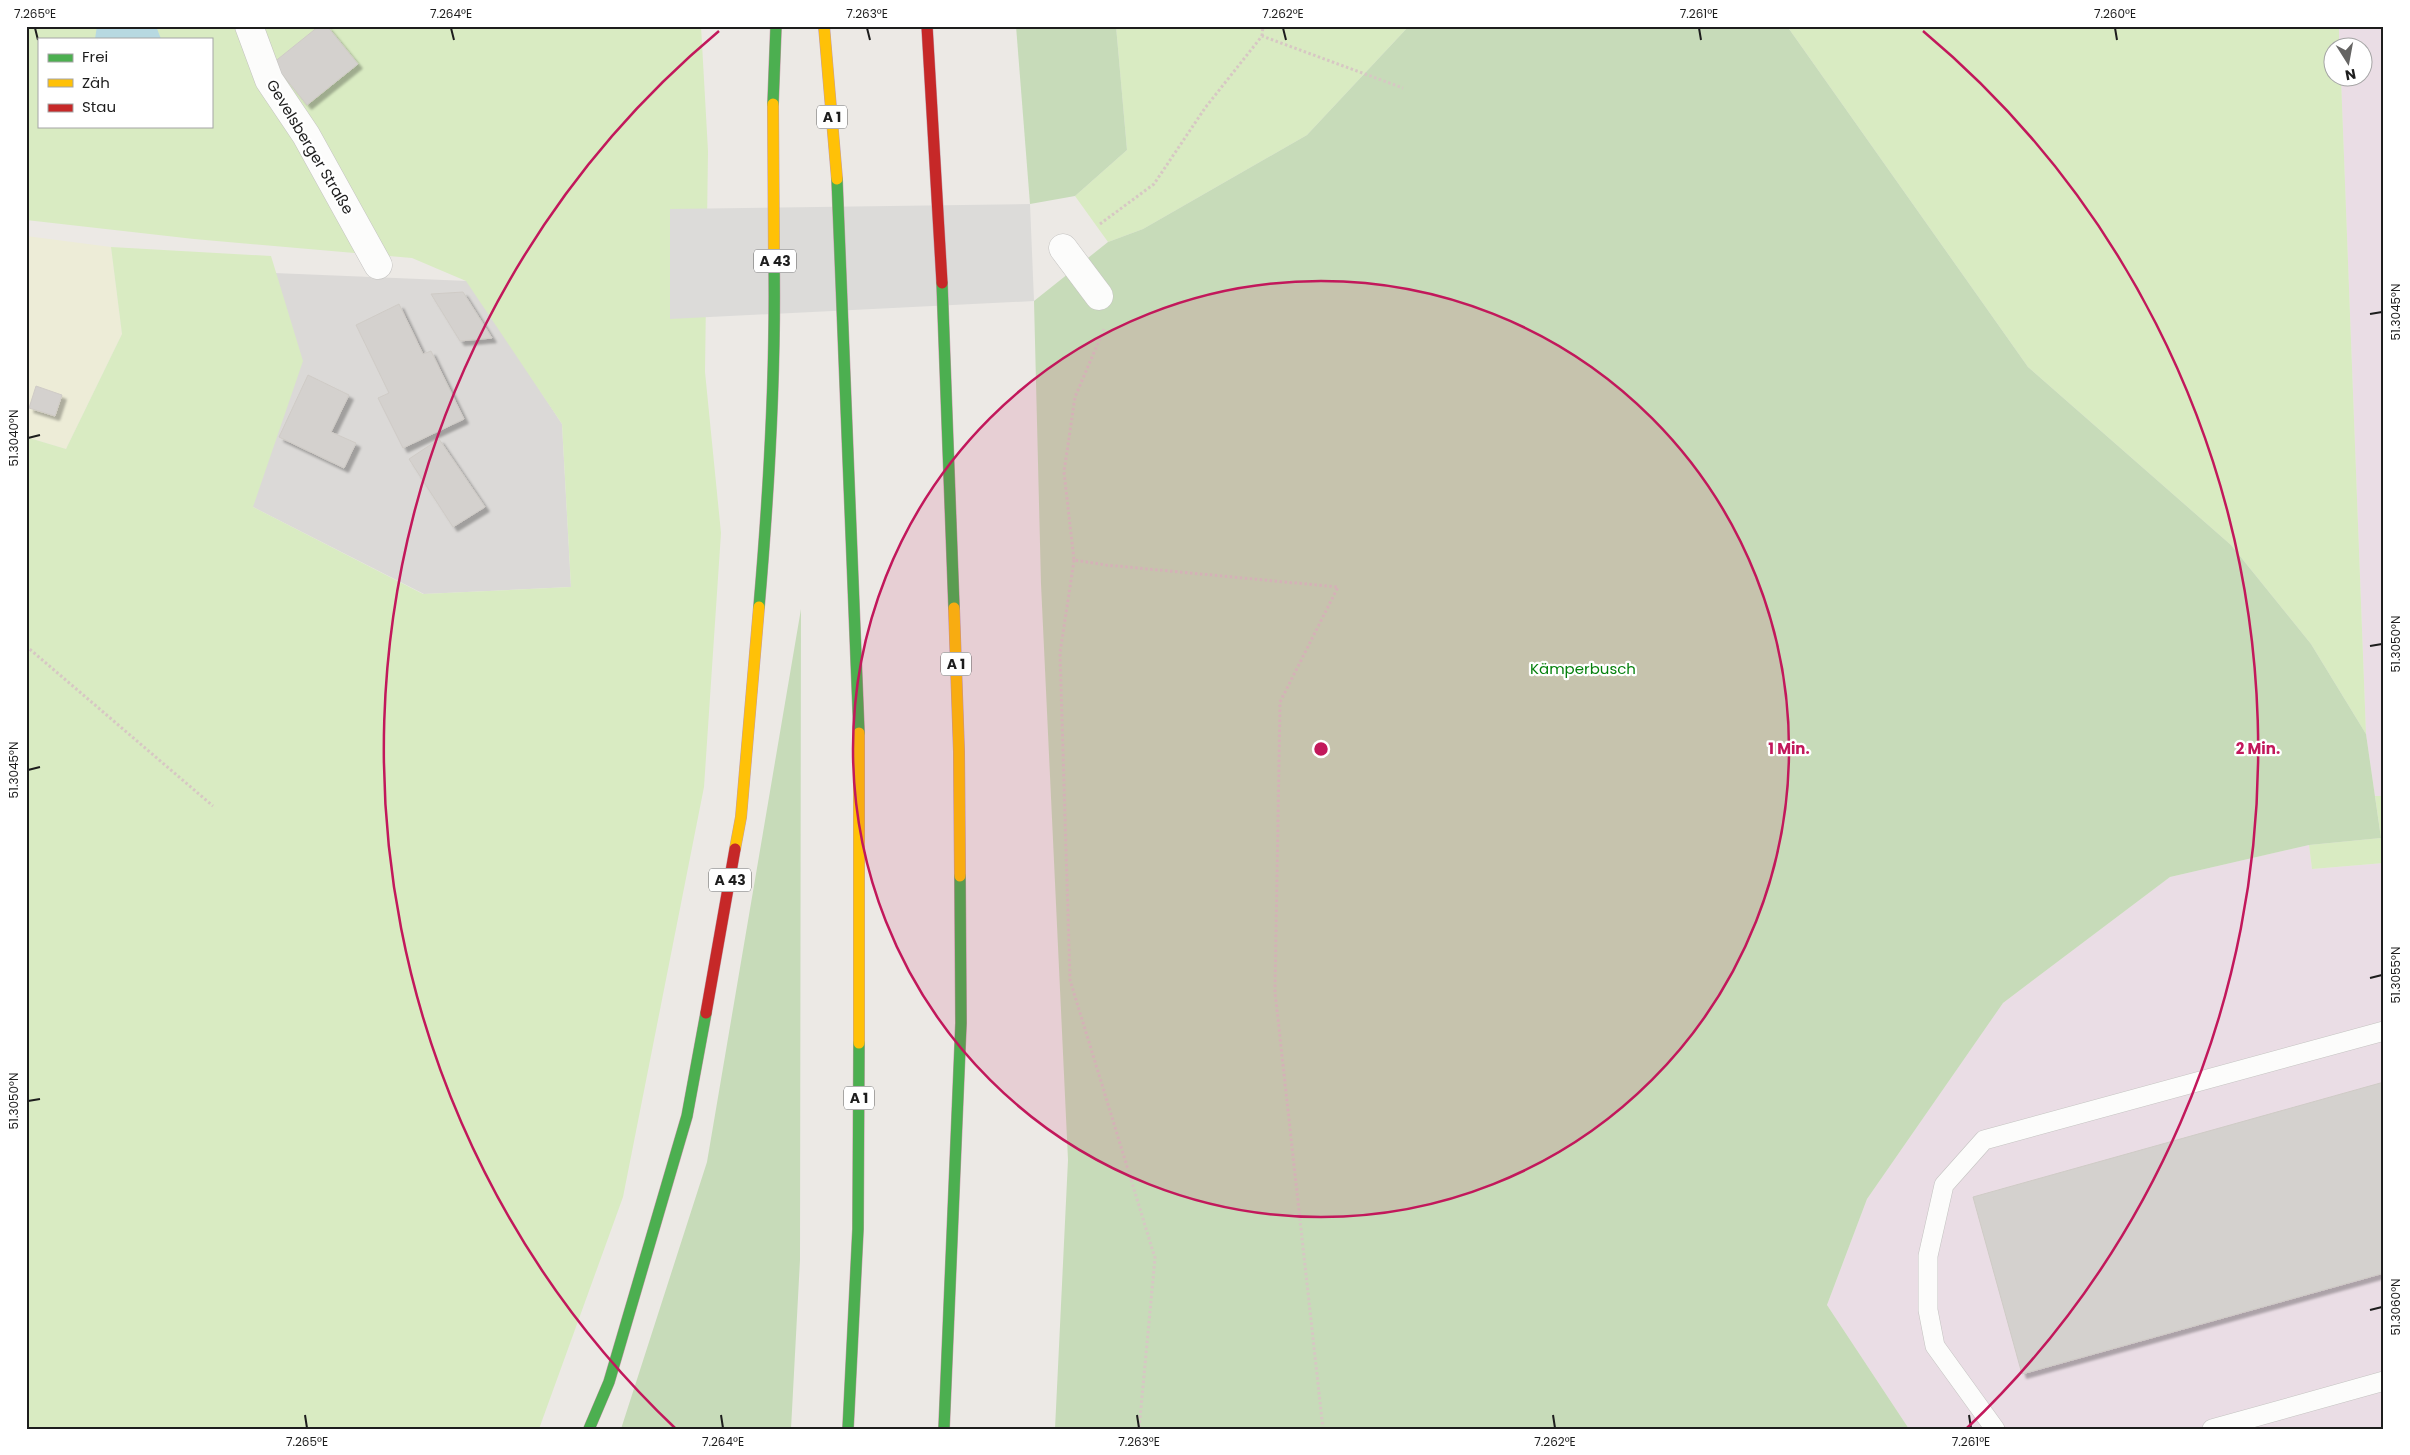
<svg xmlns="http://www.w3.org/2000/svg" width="2410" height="1455" font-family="Poppins,sans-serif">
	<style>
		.residential { fill: #dbd9d7 }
		.industrial { fill: #eadde5 }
		.farmland { fill: #edecd7 }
		.grass { fill: #d9ebc2; fill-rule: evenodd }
		.forest { fill: #c7dbb9 }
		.water { fill: #b7d9e1 }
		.pier { fill: #dcdbd9 }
		.building { fill: #d4d1ce; stroke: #cfcbc6; filter: url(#shadow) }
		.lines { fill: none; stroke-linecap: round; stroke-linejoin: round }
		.lane-casing { stroke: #c4c3c1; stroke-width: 20 }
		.street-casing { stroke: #c4c3c1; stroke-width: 29 }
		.fast-casing { stroke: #c29ba7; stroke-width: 12 }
		.slow-casing { stroke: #c29ba7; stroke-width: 12 }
		.jam-casing { stroke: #c29ba7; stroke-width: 12 }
		.path { stroke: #d7c7c4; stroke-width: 3; stroke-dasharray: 2.5 2.5; stroke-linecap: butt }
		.lane { stroke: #fcfcfb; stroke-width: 19 }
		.street { stroke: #fcfcfb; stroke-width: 28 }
		.fast { stroke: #4caf50; stroke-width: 11 }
		.slow { stroke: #ffc107; stroke-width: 11 }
		.jam { stroke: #c62828; stroke-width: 11 }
		.ticks { fill: none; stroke: #1d1d1d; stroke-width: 2 }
		.ring { fill: none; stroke: #c2185b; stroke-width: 2.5 }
		.labels { text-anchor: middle; stroke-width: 4.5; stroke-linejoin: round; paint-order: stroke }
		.shield { fill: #fff; stroke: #616161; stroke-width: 1 }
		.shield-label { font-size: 14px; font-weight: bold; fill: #1d1d1d }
		.street-label { font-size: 15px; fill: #1d1d1d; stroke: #fff }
		.park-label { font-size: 15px; fill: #06800d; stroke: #fff }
		.centre { fill: #c2185b; stroke: #fff; stroke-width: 2.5 }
		.ring-label { font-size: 15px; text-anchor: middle; font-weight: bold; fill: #c2185b; stroke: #fff; stroke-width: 4.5; stroke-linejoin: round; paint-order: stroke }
		.neatline { fill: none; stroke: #1d1d1d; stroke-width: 2 }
		.ticks-label { font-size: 12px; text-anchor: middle; fill: #1d1d1d }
	</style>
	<defs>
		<filter id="shadow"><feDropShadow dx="4.5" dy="4.5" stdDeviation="1" flood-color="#0004"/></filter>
	</defs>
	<rect width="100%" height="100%" fill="#ece9e5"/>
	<polygon class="residential" points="274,273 468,281 562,424 571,587 424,594 253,507 250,474"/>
	<g class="industrial">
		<polygon points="2339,26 2384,26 2384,796 2375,796 2366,734 2341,78 2362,78 2362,48 2339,47"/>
		<polygon points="2309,845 2312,869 2384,863 2384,1429 1909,1429 1827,1305 1867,1199 2003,1003 2170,877"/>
	</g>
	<polygon class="farmland" points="26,236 111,247 122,334 66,449 26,437"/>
	<g class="grass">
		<path d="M26,26H701L708,151L705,372L721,533L704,787L623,1197L539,1429H26V437L66,449L122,334L111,247L271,256L303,361L253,507L423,594L571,587L562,424L466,281L412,258L194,239L26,220ZM39,39H211V126H39Z"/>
		<polygon points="1116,26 1409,26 1307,135 1143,229 1108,242 1075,196 1127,150"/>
		<polygon points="1787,26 2339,26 2339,47 2332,48 2332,78 2341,78 2366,734 2311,644 2231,545 2028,367"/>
		<polygon points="2375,796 2384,796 2384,863 2312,869 2309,845 2381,838"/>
	</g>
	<g class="forest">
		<polygon points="1016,26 1116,26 1127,150 1075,196 1030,204"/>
		<polygon points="1409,26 1787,26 2028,367 2231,545 2311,644 2366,734 2381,838 2309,845 2170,877 2003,1003 1867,1199 1827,1305 1909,1429 1055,1429 1068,1160 1041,584 1034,301 1108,242 1143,229 1307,135"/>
		<polygon points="801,609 800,1260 791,1429 621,1429 707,1162"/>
	</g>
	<polygon class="water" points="97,26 156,26 161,39 95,39"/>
	<polygon class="pier" points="1030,204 1034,301 670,319 670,209"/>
	<g class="building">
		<polygon points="319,26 327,26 358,64 307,105 273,63"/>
		<polygon points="463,292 492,338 460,341 431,294"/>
		<polygon points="399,304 423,354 431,351 464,419 403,448 378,398 389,393 356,325"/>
		<polygon points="308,375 349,395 331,432 356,443 344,468 279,437"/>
		<polygon points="36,386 62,395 55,416 29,408"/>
		<polygon points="439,439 485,507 453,527 409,459"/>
		<polygon points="2384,1082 2384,1273 2022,1374 1973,1197"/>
	</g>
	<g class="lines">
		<defs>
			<g id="lane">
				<polyline points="1995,1429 1935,1346 1928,1310 1928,1256 1944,1185 1984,1140 2384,1031"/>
				<polyline points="2212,1429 2384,1381"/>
			</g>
			<g id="street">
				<polyline points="249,26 269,80 306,135 378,265"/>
				<polyline points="1063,248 1099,296"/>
			</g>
			<g id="fast">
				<polyline points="773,104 776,26"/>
				<polyline points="837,179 859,733"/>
				<polyline points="942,283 954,608"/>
				<path d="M759,607C769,491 776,375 774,259"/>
				<polyline points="589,1429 609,1382 687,1116 706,1013"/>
				<polyline points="848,1429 858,1229 859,1043"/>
				<polyline points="944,1429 961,1023 960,876"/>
			</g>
			<g id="slow">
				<polyline points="824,26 837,179"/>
				<polyline points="773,104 774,259"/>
				<polyline points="954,608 959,752 960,876"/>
				<polyline points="859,733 859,1043"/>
				<polyline points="735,849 741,817 759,607"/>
			</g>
			<g id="jam">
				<polyline points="927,26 942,283"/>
				<polyline points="706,1013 735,849"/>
			</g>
		</defs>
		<use href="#lane" class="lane-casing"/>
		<use href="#street" class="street-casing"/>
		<use href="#fast" class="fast-casing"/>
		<use href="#slow" class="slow-casing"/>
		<use href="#jam" class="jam-casing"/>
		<g class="path">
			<polyline points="1262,36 1263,26"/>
			<polyline points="1100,224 1154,184 1205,108 1262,36 1403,88"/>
			<polyline points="1104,329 1075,397 1064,472 1074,560 1106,565 1338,587 1280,702 1275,992 1323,1429"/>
			<polyline points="1074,560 1060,653 1070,980 1155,1258 1139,1429"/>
			<polyline points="26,646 213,806"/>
		</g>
		<use href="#lane" class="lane"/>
		<use href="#street" class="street"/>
		<use href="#fast" class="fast"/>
		<use href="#slow" class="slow"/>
		<use href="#jam" class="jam"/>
	</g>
	<path class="ticks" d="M35,28L38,40M451,28L454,40M867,28L870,40M1283,28L1286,40M1699,28L1701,40M2115,28L2117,40M2370,314L2382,312M28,438L40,435M2370,646L2382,644M28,770L40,767M2370,978L2382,975M28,1101L40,1099M2370,1310L2382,1307M305,1415L307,1428M721,1415L723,1428M1137,1415L1139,1428M1553,1415L1555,1428M1969,1415L1971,1428"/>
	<circle cx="1321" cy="749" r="468" fill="#c2185b" fill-opacity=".12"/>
	<g class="ring">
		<circle cx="1321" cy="749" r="468"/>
		<path d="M676 1429A937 937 0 0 1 719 31M1923 31A937 937 0 0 1 1966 1429"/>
	</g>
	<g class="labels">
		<g class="shield">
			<rect x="817" y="105.5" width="30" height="23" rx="4"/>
			<rect x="754" y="249.5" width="42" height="23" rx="4"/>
			<rect x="941" y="652.5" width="30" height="23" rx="4"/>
			<rect x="709" y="868.5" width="42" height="23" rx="4"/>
			<rect x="844" y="1086.5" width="30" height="23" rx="4"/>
		</g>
		<g class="shield-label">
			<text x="832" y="122">A 1</text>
			<text x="775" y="266">A 43</text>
			<text x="956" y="669">A 1</text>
			<text x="730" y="885">A 43</text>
			<text x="859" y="1103">A 1</text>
		</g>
		<g class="street-label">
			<text transform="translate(310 147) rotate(59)" y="5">Gevelsberger Straße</text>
		</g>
		<g class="park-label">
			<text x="1583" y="674">Kämperbusch</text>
		</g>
	</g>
	<circle cx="1321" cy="749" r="8" class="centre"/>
	<g class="ring-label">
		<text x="1789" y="754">1 Min.</text>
		<text x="2258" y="754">2 Min.</text>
	</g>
	<rect width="2410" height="1455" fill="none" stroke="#ffffff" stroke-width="55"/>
	<rect x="38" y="38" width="175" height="90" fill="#ffffff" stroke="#a5a5a5"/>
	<rect x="48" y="54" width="25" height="8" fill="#4caf50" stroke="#a5a5a5"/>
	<text x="82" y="62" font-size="15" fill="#1d1d1d">Frei</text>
	<rect x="48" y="79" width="25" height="8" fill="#ffc107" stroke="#a5a5a5"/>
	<text x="82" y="88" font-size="15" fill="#1d1d1d">Zäh</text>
	<rect x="48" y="104" width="25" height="8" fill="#c62828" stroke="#a5a5a5"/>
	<text x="82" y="112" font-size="15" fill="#1d1d1d">Stau</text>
	<g transform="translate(2348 62) rotate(169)"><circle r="24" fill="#ffffff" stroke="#a5a5a5"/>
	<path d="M0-4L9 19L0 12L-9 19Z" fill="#656463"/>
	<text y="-8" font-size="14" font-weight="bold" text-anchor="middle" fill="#1d1d1d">N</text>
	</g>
	<rect x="28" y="28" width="2354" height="1400" class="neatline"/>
	<g class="ticks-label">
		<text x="35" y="18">7.265°E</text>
		<text x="451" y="18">7.264°E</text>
		<text x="867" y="18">7.263°E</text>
		<text x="1283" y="18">7.262°E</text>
		<text x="1699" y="18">7.261°E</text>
		<text x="2115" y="18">7.260°E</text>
		<text transform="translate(2396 312) rotate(-90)" y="4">51.3045°N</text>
		<text transform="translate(14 438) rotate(-90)" y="4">51.3040°N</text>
		<text transform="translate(2396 644) rotate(-90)" y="4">51.3050°N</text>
		<text transform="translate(14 770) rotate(-90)" y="4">51.3045°N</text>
		<text transform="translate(2396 975) rotate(-90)" y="4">51.3055°N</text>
		<text transform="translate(14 1101) rotate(-90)" y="4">51.3050°N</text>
		<text transform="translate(2396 1307) rotate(-90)" y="4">51.3060°N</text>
		<text x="307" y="1446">7.265°E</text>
		<text x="723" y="1446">7.264°E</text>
		<text x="1139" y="1446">7.263°E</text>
		<text x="1555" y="1446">7.262°E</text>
		<text x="1971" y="1446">7.261°E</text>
	</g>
</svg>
